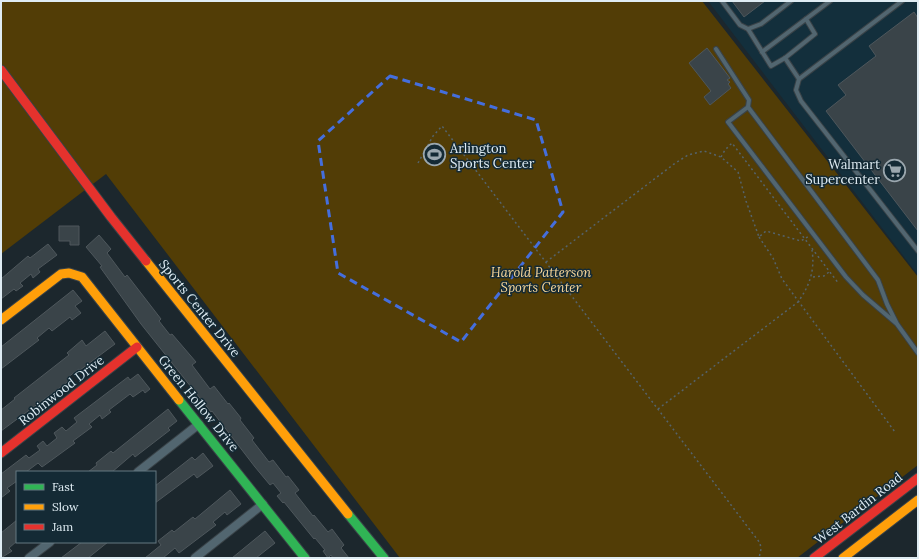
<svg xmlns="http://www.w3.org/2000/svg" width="919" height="559" font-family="Lora,serif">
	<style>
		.built { fill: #132f3c }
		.green { fill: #523d06 }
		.building { fill: #3a4449; stroke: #4e575c }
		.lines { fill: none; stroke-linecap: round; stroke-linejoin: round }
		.lane-casing { stroke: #394247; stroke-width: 6 }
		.street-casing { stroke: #394247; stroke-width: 10 }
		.fast-casing { stroke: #394247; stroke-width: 11 }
		.slow-casing { stroke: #394247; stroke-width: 11 }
		.jam-casing { stroke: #394247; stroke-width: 11 }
		.path { stroke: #55636b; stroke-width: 1.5; stroke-dasharray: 2 3; stroke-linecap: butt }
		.lane { stroke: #526670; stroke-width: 4 }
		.street { stroke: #526670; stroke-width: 8 }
		.fast { stroke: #30b455; stroke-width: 9 }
		.slow { stroke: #ff9f0a; stroke-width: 9 }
		.jam { stroke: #e5322d; stroke-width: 9 }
		.marked { fill: none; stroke: #446edd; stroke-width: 3; stroke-dasharray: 8 5; stroke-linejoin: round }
		.labels { text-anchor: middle; stroke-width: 3; stroke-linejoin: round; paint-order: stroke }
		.poi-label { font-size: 13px; fill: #dfecf3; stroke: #142a35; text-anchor: start }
		.park-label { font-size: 13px; font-style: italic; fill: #fad89a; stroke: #142a35 }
		.street-label { font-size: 13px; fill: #dfecf3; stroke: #142a35 }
	</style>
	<rect width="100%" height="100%" fill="#1c272d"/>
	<polygon class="built" points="708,1 918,1 918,275"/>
	<polygon class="green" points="1,1 702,1 918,277 918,465 797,558 400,558 106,174 1,254"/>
	<g class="building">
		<polygon points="732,1 765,1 744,17"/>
		<polygon points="914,12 918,18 918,231 826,111 846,95 838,85 876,56 869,46"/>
		<polygon points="707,48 730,78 727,80 730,82 728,84 731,88 710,105 704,97 711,91 689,63"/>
		<polygon points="59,226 79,226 79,245 70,245 70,241 59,241"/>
		<polygon points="99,235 111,249 107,253 125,277 127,275 161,319 159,321 170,335 172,334 196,362 192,365 210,389 214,386 228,404 229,403 241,418 240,420 254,438 252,440 269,462 273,460 286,477 288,476 299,490 295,493 313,516 314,515 328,532 332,529 344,545 341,548 349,558 333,558 331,555 328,558 323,551 325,550 315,538 314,539 284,502 283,503 277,496 281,493 273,483 270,485 255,467 212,411 211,412 141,324 100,267 102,266 86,247"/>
		<polygon points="48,244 57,255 38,269 40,272 33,278 31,274 20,283 23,286 16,291 14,289 1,299 1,279 28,256 30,258"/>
		<polygon points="73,290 82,301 75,306 81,313 72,320 70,317 52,331 49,328 37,338 39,340 1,369 1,347"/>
		<polygon points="105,331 115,344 80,370 79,369 68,377 70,380 1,431 1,410 15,399 14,398 69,355 67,353 82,340 86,346"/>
		<polygon points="138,374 150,389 145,393 143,390 133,397 130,394 109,410 111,412 102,419 100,415 89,424 92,427 73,441 75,443 42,467 38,463 26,472 17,472 17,481 7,488 10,491 1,498 1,474 26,455 29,458 40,450 37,446 43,441 47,446 57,438 54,433 62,427 66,431 77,422 74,418 128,377 130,380"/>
		<polygon points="168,409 177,421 168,428 170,430 135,457 133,454 112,472 88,472 97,465 96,463 111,451 113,453"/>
		<polygon points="203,453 213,466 197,478 194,474 155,503 155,486 192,457 195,460"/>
		<polygon points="230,490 241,504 227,515 225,512 213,522 216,525 179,553 175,548 163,558 145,558 161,545 158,541 172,530 174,532 193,517 195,519"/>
		<polygon points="17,520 17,541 9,548 12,551 1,558 1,533"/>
		<polygon points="265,531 275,543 256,558 232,558"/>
		<polygon points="82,542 108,542 88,558 61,558"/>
	</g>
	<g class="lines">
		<defs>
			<g id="lane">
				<polyline points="722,1 740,25 748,29 761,24 791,1"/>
				<polyline points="902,1 799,79 796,90 801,101 918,251"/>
				<polyline points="748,29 771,66 785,58 815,34 806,19 830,1"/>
				<polyline points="716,49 749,100 748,107"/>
				<polyline points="762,52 806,19"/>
				<polyline points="785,58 799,79"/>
				<polyline points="897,324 863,295 846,277 728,122 748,107 878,280 887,304 897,324 918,353"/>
			</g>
			<g id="street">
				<polyline points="138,472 199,424"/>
				<polyline points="29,558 50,542"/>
				<polyline points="195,558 263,504"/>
			</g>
			<g id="fast">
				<polyline points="179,400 305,558"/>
				<polyline points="348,514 384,558"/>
			</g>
			<g id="slow">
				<polyline points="146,261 348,514"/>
				<polyline points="1,320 61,274 69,273 82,277 179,400"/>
				<polyline points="843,558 918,500"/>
			</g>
			<g id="jam">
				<polyline points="1,70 111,217 146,261"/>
				<polyline points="1,453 137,347"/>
				<polyline points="814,558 918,478"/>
			</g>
		</defs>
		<use href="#lane" class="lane-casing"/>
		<use href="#street" class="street-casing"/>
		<use href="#fast" class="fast-casing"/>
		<use href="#slow" class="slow-casing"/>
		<use href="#jam" class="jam-casing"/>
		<g class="path">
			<polyline points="721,157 725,150 732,143 839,284"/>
			<polyline points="418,163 433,136 442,126 760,543 761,549 759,558"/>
			<polyline points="759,237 773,258 782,279 895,432"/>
			<polyline points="546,262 674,164 688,155 704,151 721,157 738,172 746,201 759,237 766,231 801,241 809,236"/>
			<polyline points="813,277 824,276 829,272"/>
			<path d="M658,409L798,302C810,285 815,270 812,250"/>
		</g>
		<use href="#lane" class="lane"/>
		<use href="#street" class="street"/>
		<use href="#fast" class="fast"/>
		<use href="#slow" class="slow"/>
		<use href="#jam" class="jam"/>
	</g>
	<path class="marked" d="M390,76L536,120L563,212L461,342L338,273L318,141Z"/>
	<defs>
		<symbol id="stadium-ring" viewBox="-11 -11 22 22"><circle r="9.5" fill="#142a35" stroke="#9ba7ae" stroke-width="1.5"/><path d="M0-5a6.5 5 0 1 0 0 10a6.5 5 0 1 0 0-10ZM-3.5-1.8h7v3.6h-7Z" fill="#9ba7ae"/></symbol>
		<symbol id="supermarket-ring" viewBox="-11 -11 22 22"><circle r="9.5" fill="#142a35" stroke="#9ba7ae" stroke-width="1.5"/><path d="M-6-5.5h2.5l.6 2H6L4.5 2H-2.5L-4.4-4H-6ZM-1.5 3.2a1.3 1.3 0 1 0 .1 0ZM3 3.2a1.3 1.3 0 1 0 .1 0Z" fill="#9ba7ae"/></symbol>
	</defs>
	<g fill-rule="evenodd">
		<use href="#stadium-ring" x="422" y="142" width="25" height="25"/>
		<use href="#supermarket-ring" x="882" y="158" width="25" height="25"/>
	</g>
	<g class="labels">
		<g class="poi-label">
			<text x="450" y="153">Arlington<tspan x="450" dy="15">Sports Center</tspan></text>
			<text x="880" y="169" text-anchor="end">Walmart<tspan x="880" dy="15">Supercenter</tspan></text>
		</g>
		<g class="park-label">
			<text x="541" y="277">Harold Patterson<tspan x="541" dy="15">Sports Center</tspan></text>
		</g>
		<g class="street-label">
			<text transform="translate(200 308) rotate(51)" y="5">Sports Center Drive</text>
			<text transform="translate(61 390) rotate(-38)" y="5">Robinwood Drive</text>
			<text transform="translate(199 403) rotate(51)" y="5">Green Hollow Drive</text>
			<text transform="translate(858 508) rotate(-38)" y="5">West Bardin Road</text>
		</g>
	</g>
	<rect width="919" height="559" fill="none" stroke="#dfecf3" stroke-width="4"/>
	<rect x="16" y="471" width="140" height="72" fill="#142a35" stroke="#657881"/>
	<rect x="24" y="484" width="20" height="6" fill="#30b455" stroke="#657881"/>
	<text x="52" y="491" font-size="12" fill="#dfecf3">Fast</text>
	<rect x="24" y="504" width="20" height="6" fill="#ff9f0a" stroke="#657881"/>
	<text x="52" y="511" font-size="12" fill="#dfecf3">Slow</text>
	<rect x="24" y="524" width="20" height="6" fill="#e5322d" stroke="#657881"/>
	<text x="52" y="531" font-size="12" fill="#dfecf3">Jam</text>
</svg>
